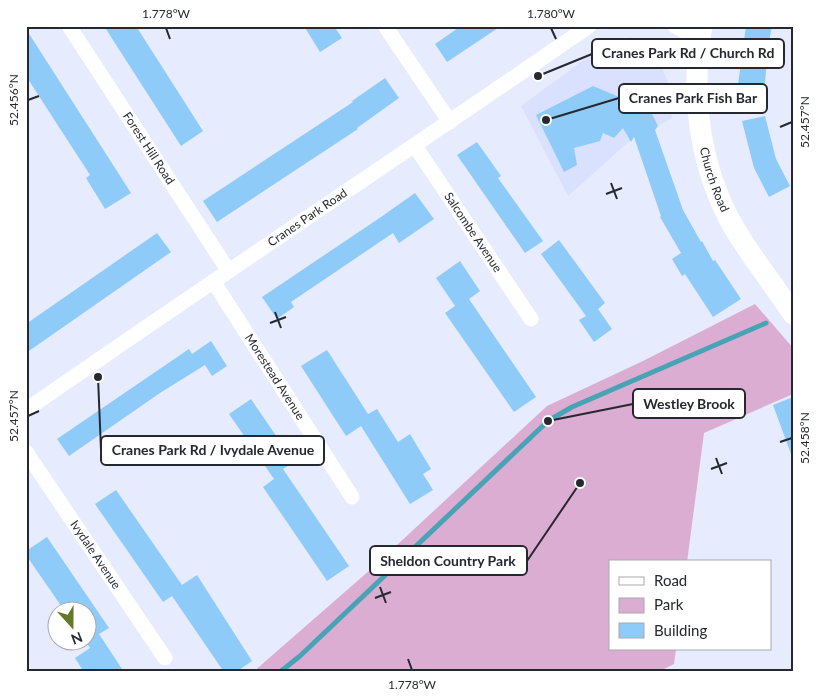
<svg xmlns="http://www.w3.org/2000/svg" width="819" height="698" font-family="Lato,sans-serif">
	<style>
		.built { fill: #d9e1fe }
		.green { fill: #dbadd2 }
		.lines { fill: none; stroke-linecap: round; stroke-linejoin: round }
		.stream { stroke: #48a3b5; stroke-width: 5 }
		.building { fill: #8fcbf9 }
		.street { stroke: #fff; stroke-width: 15 }
		.secondary { stroke: #fff; stroke-width: 21 }
		.ticks { fill: none; stroke: #262830; stroke-width: 2 }
		.labels { text-anchor: middle; stroke-width: 5; stroke-linejoin: round; paint-order: stroke }
		.street-label { font-size: 12px; fill: #262830; stroke: #fff }
		.leader { fill: none; stroke: #262830; stroke-width: 2 }
		.callout-dot { fill: #262830; stroke: #fff; stroke-width: 2 }
		.callout { fill: #fff; stroke: #262830; stroke-width: 2 }
		.callout-label { font-size: 14px; text-anchor: middle; font-weight: bold; fill: #262830 }
		.neatline { fill: none; stroke: #262830; stroke-width: 2 }
		.ticks-label { font-size: 12px; text-anchor: middle; fill: #262830 }
	</style>
	<rect width="100%" height="100%" fill="#e6ebfd"/>
	<polygon class="built" points="631,37 653,45 669,85 672,118 658,126 655,130 634,137 568,196 521,106 604,45"/>
	<polygon class="green" points="755,304 793,348 793,394 704,433 687,562 610,562 610,649 676,649 674,664 658,672 253,672 370,570 547,406 643,361"/>
	<g class="lines">
		<polyline class="stream" points="280,672 300,656 548,421 572,407 766,323"/>
	</g>
	<g class="building">
		<polygon points="104,26 136,26 203,131 181,146"/>
		<polygon points="304,26 334,26 342,38 320,52"/>
		<polygon points="461,26 501,26 447,62 435,44"/>
		<polygon points="746,26 772,26 765,62 767,62 763,102 736,99"/>
		<polygon points="26,29 131,193 105,209 86,178 90,175 26,76"/>
		<polygon points="385,78 399,98 357,128 358,129 217,222 203,201 353,102 352,101"/>
		<polygon points="593,86 650,110 658,126 655,130 683,210 701,242 702,241 713,261 715,260 741,299 713,317 685,274 682,276 672,259 681,253 660,217 661,216 634,137 631,142 623,128 614,138 603,133 600,141 574,148 577,165 564,172 536,115"/>
		<polygon points="765,116 776,159 790,186 769,197 754,168 742,121"/>
		<polygon points="477,142 501,176 498,178 543,241 525,253 457,155"/>
		<polygon points="415,193 434,219 399,243 393,233 291,302 294,307 277,319 262,297 381,217"/>
		<polygon points="157,233 171,252 26,353 26,324"/>
		<polygon points="559,240 605,303 598,309 612,329 594,342 579,320 586,316 541,254"/>
		<polygon points="460,261 480,291 469,299 536,397 514,412 445,313 455,306 436,278"/>
		<polygon points="211,341 227,366 212,376 205,365 160,393 69,456 57,439 189,349 192,354"/>
		<polygon points="327,350 368,414 377,409 398,442 410,434 431,469 423,474 433,490 410,504 361,426 346,436 301,366"/>
		<polygon points="793,397 793,453 791,454 773,405"/>
		<polygon points="251,399 294,462 283,469 349,566 327,581 263,487 274,479 229,414"/>
		<polygon points="116,490 182,585 197,575 252,661 236,672 224,672 172,596 163,602 95,504"/>
		<polygon points="47,537 109,628 99,634 124,672 84,672 75,658 90,648 88,645 88,610 64,610 26,555 26,551"/>
	</g>
	<g class="lines">
		<g class="street">
			<path id="s1" d="M69,26L228,270"/>
			<polyline points="385,26 450,122"/>
			<polyline points="675,26 700,39"/>
			<path id="s2" d="M415,146L531,319"/>
			<path id="s3" d="M213,281L352,497"/>
			<path id="s4" d="M26,410C213,280 402,155 589,26"/>
			<path id="s5" d="M26,452L165,658"/>
		</g>
		<path class="secondary" id="s6" d="M702,26C689,98 701,178 741,239C757,264 776,288 793,314"/>
	</g>
	<path class="ticks" d="M166,28L170,39M551,28L556,39M28,100L39,96M780,127L792,122M611,183L617,199M606,194L622,188M275,312L281,328M270,323L286,317M28,416L39,411M780,442L792,438M716,458L722,474M711,469L727,463M380,587L386,603M375,598L391,592M408,659L412,670"/>
	<g class="labels">
		<g class="street-label">
			<text dy="4" stroke="none"><textPath href="#s1" startOffset="146">Forest Hill Road</textPath></text>
			<text dy="4" stroke="none"><textPath href="#s6" startOffset="156">Church Road</textPath></text>
			<text dy="4" stroke="none"><textPath href="#s4" startOffset="341">Cranes Park Road</textPath></text>
			<text dy="4" stroke="none"><textPath href="#s2" startOffset="104">Salcombe Avenue</textPath></text>
			<text dy="4" stroke="none"><textPath href="#s3" startOffset="114">Morestead Avenue</textPath></text>
			<text dy="4" stroke="none"><textPath href="#s5" startOffset="124">Ivydale Avenue</textPath></text>
		</g>
	</g>
	<path class="leader" d="M538 76L592 54M546 120L619 98M548 421L633 404M98 377L101 450M580 483L527 561"/>
	<g class="callout-dot">
		<circle cx="538" cy="76" r="5"/>
		<circle cx="546" cy="120" r="5"/>
		<circle cx="548" cy="421" r="5"/>
		<circle cx="98" cy="377" r="5"/>
		<circle cx="580" cy="483" r="5"/>
	</g>
	<g class="callout">
		<rect x="592" y="39" width="192" height="29" rx="5"/>
		<rect x="619" y="84" width="148" height="29" rx="5"/>
		<rect x="633" y="389" width="112" height="29" rx="5"/>
		<rect x="101" y="436" width="223" height="29" rx="5"/>
		<rect x="370" y="546" width="157" height="29" rx="5"/>
	</g>
	<g class="callout-label">
		<text x="688" y="58">Cranes Park Rd / Church Rd</text>
		<text x="693" y="103">Cranes Park Fish Bar</text>
		<text x="689" y="409">Westley Brook</text>
		<text x="213" y="455">Cranes Park Rd / Ivydale Avenue</text>
		<text x="448" y="566">Sheldon Country Park</text>
	</g>
	<rect width="819" height="698" fill="none" stroke="#ffffff" stroke-width="55"/>
	<rect x="609" y="560" width="162" height="90" fill="#ffffff" stroke="#a8a9ac"/>
	<rect x="619" y="577" width="25" height="8" fill="#ffffff" stroke="#a8a9ac"/>
	<text x="654" y="586" font-size="15" fill="#262830">Road</text>
	<rect x="619" y="598" width="25" height="15" fill="#dbadd2" stroke="#a8a9ac"/>
	<text x="654" y="610" font-size="15" fill="#262830">Park</text>
	<rect x="619" y="623" width="25" height="15" fill="#8fcbf9" stroke="#a8a9ac"/>
	<text x="654" y="636" font-size="15" fill="#262830">Building</text>
	<g transform="translate(72 626) rotate(159)"><circle r="24" fill="#ffffff" stroke="#a8a9ac"/>
	<path d="M0-4L9 19L0 12L-9 19Z" fill="#647828"/>
	<text y="-8" font-size="14" font-weight="bold" text-anchor="middle" fill="#262830">N</text>
	</g>
	<rect x="28" y="28" width="764" height="642" class="neatline"/>
	<g class="ticks-label">
		<text x="166" y="18">1.778°W</text>
		<text x="551" y="18">1.780°W</text>
		<text transform="translate(14 100) rotate(-90)" y="4">52.456°N</text>
		<text transform="translate(805 122) rotate(-90)" y="4">52.457°N</text>
		<text transform="translate(14 416) rotate(-90)" y="4">52.457°N</text>
		<text transform="translate(805 438) rotate(-90)" y="4">52.458°N</text>
		<text x="412" y="689">1.778°W</text>
	</g>
</svg>
